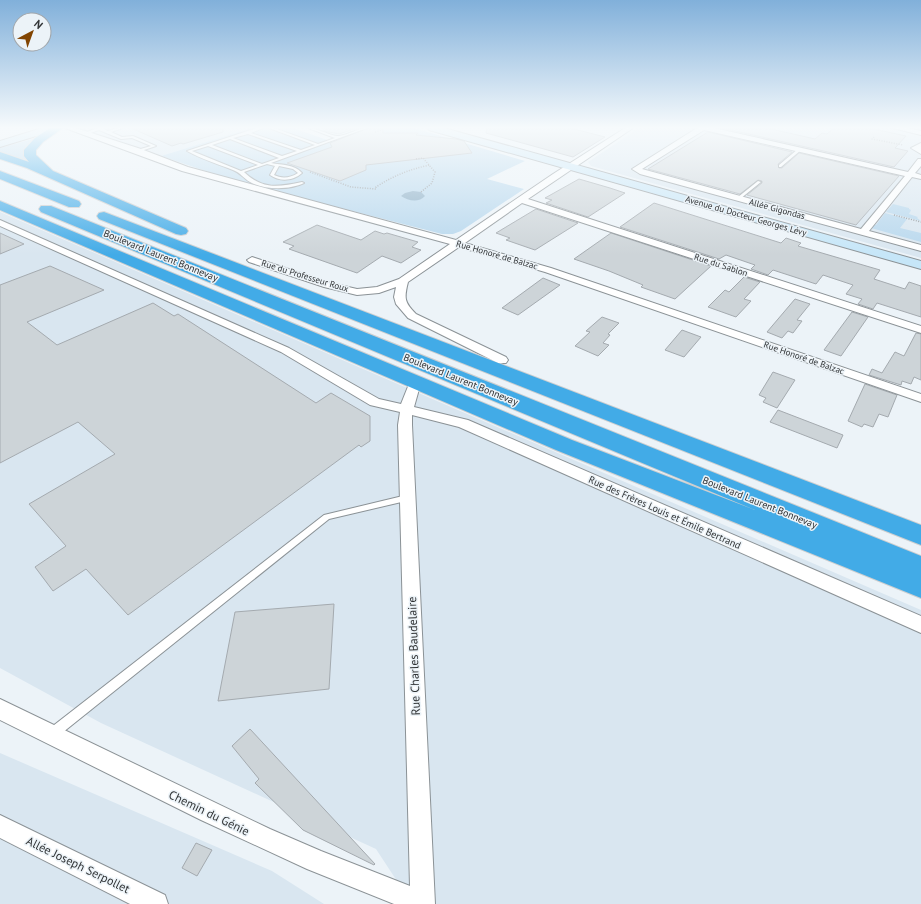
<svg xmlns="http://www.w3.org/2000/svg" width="921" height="904" font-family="'PT Sans',sans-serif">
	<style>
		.built { fill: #d9e6f0 }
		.green { fill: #b7d7ed }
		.water { fill: #87abc4 }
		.building { fill: #cdd4d8; stroke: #a4aaaf }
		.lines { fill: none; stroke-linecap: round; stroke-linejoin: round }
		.lane-casing { stroke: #8b9296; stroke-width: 2 }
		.street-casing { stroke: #8b9296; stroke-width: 2 }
		.secondary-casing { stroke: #8b9296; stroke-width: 2 }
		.highway-casing { stroke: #cdcecf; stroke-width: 2 }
		.path { stroke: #8c9195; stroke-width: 1.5; stroke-dasharray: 1 1.5; stroke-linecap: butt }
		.lane { fill: #fff; fill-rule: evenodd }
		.street { fill: #fff; fill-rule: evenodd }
		.secondary { fill: #c6e6f8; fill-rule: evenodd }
		.highway { fill: #42abe7; fill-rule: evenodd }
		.labels { text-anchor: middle; stroke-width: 3; stroke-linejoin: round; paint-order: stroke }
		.far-street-label { font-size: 9px; fill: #303335; stroke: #ecf3f8 }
		.street-label { font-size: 10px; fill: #303335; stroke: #ecf3f8 }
		.near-street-label { font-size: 12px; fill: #303335; stroke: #ecf3f8 }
	</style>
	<rect width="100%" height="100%" fill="#ecf3f8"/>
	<g class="built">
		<polygon points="78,128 251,128 161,156"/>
		<polygon points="639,128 909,128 921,131 921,258 591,166 588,162"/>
		<polygon points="0,212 921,610 921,904 412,904 376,849 101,723 0,668"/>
		<polygon points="0,753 272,871 324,904 0,904"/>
	</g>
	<g class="green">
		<polygon points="251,128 293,128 336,143 376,128 414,128 525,161 487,179 524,189 461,231 453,234 442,234 235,181 161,156"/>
		<polygon points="39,137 25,151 26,160 0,154 0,148"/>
		<polygon points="893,204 909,208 909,209 911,210 909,214 918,217 917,218 921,221 886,212"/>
		<polygon points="885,213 907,219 900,228 921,233 921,242 871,228 872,224 876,225"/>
	</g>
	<path class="water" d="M413,191L421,192L425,196C419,203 408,201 401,196L405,193Z"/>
	<g class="building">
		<polygon points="131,128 223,128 223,132 183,144 181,143 172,146"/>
		<polygon points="323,128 357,128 339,134 324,131"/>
		<polygon points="368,128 383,128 383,133 418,133 416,135 456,139 464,141 472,153 366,165 366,170 340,181 287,163 332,147 330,143"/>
		<polygon points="487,128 570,128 605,137 573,157 486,133"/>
		<polygon points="722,128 767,128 815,139 822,133 827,134 834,128 869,128 906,136 895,148 908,151 894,167"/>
		<polygon points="708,132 792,152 778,164 779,168 782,168 799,153 899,176 856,225 747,195 762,183 762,181 758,180 740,194 648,169"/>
		<polygon points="579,179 610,188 625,193 588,217 546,203 552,200 545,198"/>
		<polygon points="654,203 781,243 786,238 801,243 798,246 880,270 874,279 905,289 909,282 921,286 921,317 877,303 873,309 858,304 862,299 846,294 853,285 823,275 816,284 773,270 768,275 751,269 755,265 726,255 719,259 620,227"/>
		<polygon points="536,209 578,223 535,250 506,240 510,238 496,233"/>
		<polygon points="317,225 361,240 375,231 384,234 387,233 418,242 412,247 421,250 401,263 382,256 357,273 289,249 294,246 283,242"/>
		<polygon points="0,233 24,244 0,254"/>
		<polygon points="611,233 711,266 675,299 641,287 643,285 609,271 574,259"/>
		<polygon points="50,266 104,290 27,322 57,345 153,303 174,316 178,314 316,403 331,393 370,416 370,441 361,447 359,445 128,615 86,569 53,591 35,567 66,546 29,504 115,454 78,422 0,463 0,285"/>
		<polygon points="744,277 760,282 744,299 751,301 736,317 708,307 725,290 729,292"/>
		<polygon points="543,278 560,285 518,315 502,308"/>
		<polygon points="795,299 810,304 797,320 802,321 793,333 788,331 782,338 767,332"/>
		<polygon points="852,312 868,317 841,356 824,350"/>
		<polygon points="602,317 619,323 608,334 610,335 603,343 609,345 598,356 575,346 590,332 586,331"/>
		<polygon points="682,330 701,337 684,357 665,350"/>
		<polygon points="916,333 921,334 921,380 914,377 911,384 902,381 901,385 869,375 872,369 882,373 895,352 904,356"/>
		<polygon points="773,372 795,380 777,408 763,402 766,398 759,395"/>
		<polygon points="865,384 897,395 888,417 879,414 873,427 864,424 862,427 848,421"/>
		<polygon points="778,410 843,435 837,448 770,422"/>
		<polygon points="334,604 329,689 218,701 235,612"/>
		<polygon points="250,729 375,864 374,865 303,830 255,783 259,779 232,746"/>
		<polygon points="196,843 212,850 197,876 182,868"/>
	</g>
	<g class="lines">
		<defs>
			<g id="lane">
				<polygon points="97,128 102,128 108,131 117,128 123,128 111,132 122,137 133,136 156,146 138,152 137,150 151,146 132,138 121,139 99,130 85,135 82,134"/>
				<path d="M257,128H263L251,133L301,150L315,145L269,128H274L318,144L335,138L308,128C318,128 332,137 339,136C349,135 357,128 367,128L271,163C282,165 294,164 302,173C293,181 280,182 270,175L275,166L267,164L244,172C263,190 278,187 302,182L304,183C290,190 264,190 250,182C243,178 241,173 233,170C218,164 201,159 187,151ZM248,134L297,151L282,156L233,138ZM230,139L279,158L262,164L212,145ZM208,146L258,165L241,171L192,151ZM279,166L293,169L298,173C290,178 282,179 274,175Z"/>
				<polygon points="798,149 801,150 781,167 779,167 779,165"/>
				<polygon points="758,181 761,182 740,199 738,199 738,197"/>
				<polygon points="407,495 410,496 411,498 410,500 329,519 57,737 53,738 49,737 48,733 49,729 324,515"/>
			</g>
			<g id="street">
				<path d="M65,128H76L141,149L188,167L456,240L553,174L625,128H633L528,199L921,326V333L522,203L465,243L551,268L921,394V402L545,272L459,247L408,282C404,298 404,302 416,314L506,357L508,360L506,363H498L408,318L396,304L394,297L396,287L379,293L357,295L324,287L249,262L247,260L252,257L255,258L331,283L357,289L377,287L399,279L450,244L182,171Z"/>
				<path d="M697,128H714L908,172L918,159H921V166L915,173L921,175V179L912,177L869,231L921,245V251L640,174L632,169ZM704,130L905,176L861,229L642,169Z"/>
				<polygon points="893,128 908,128 921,131 921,135"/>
				<polygon points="921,143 921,154 911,148"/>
				<polygon points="0,220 289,348 379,399 401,404 411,379 419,379 421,382 414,407 468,420 921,616 921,633 459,427 412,415 412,425 435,904 394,904 307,869 201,820 0,720 0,699 270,829 321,851 410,886 398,425 400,412 370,405 281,352 0,226"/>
				<polygon points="0,815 165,895 168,904 130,904 0,838"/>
			</g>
			<g id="secondary">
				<polygon points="42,128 57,128 56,130 0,147 0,141"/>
				<polygon points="428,128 444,128 921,261 921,269 429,130"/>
			</g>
			<g id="highway">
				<polygon points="50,128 63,128 43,142 36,150 36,155 53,171 186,228 188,231 186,234 181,235 176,234 27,168 0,159 0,152 29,162 24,156 24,150 35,138"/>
				<polygon points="0,171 79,201 81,204 79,207 69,207 0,179"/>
				<polygon points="0,201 572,440 755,510 41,212 39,209 41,206 51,206 921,556 921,598 556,450 0,210"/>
				<polygon points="104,212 921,525 921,545 99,219 97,216 99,213"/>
			</g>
		</defs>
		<use href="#lane" class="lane-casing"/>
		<use href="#street" class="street-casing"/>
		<use href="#secondary" class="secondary-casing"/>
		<use href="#highway" class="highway-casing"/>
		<g class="path">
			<polyline points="375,132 382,130 382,128"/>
			<polyline points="874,137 872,139 903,145"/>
			<polyline points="416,159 423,158 435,172 432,183 421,192"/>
			<path d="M310,172L351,187L376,189V187C393,176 410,169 430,165"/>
			<polyline points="894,215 921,222"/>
		</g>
		<use href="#lane" class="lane"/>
		<use href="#street" class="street"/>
		<use href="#secondary" class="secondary"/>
		<use href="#highway" class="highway"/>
	</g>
	<linearGradient id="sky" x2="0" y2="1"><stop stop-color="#81b0da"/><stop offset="0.5" stop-color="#f6fafc"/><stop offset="1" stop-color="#f6fafc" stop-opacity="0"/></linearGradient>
	<rect width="921" height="255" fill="url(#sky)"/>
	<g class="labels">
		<g class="far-street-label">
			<text transform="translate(777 209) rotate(15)" y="3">Allée Gigondas</text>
			<text transform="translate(746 216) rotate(16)" y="3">Avenue du Docteur Georges Lévy</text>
			<text transform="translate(497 255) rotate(16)" y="3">Rue Honoré de Balzac</text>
			<text transform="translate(721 265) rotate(18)" y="3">Rue du Sablon</text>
			<text transform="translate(305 276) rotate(17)" y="3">Rue du Professeur Roux</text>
			<text transform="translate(804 358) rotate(19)" y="3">Rue Honoré de Balzac</text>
		</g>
		<g class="street-label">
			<text transform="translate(161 255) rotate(22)" y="4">Boulevard Laurent Bonnevay</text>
			<text transform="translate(461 379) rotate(22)" y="4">Boulevard Laurent Bonnevay</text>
			<text transform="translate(760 502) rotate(22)" y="4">Boulevard Laurent Bonnevay</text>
			<text transform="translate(665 512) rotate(24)" y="4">Rue des Frères Louis et Émile Bertrand</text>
		</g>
		<g class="near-street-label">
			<text transform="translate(414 656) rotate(-92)" y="4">Rue Charles Baudelaire</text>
			<text transform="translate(209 813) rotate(26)" y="4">Chemin du Génie</text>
			<text transform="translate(78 865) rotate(26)" y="4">Allée Joseph Serpollet</text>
		</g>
	</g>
	<g transform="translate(32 32) rotate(41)"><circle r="19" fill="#ecf3f8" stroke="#a1a6aa"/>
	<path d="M0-3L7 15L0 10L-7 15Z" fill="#814401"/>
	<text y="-6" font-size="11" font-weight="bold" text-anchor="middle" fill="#303335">N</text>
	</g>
</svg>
